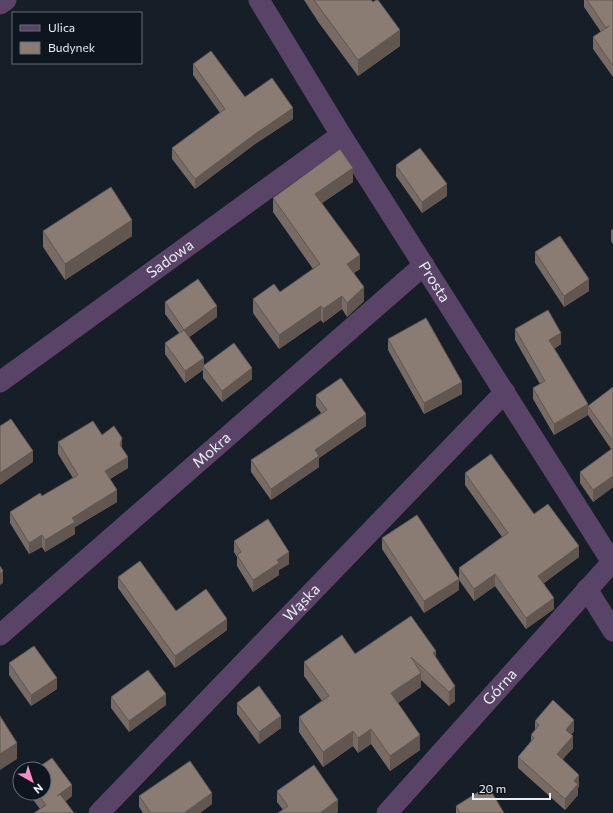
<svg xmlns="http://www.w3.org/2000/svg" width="613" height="813" font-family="Commissioner,sans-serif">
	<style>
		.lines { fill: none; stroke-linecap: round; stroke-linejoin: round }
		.minor { stroke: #594366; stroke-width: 21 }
		.wall { fill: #776b63 }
		.shaded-wall { fill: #615750 }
		.building { fill: #8a7c73; stroke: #615750 }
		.labels { text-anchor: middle; stroke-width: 3; stroke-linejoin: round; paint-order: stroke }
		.street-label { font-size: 15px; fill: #e9eef5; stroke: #0d151e }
	</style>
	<rect width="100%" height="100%" fill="#161e28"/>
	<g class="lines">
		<g class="minor">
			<path id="s1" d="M259,0L341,135L612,562"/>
			<polyline points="0,4 6,0"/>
			<path id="s2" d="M0,382L341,135"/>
			<polyline points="587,589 613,631"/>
			<path id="s3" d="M0,635L424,265"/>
			<path id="s4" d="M99,813L505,392"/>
			<path id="s5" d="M387,813L613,561"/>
		</g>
	</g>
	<g class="wall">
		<polygon points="304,0 371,0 400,46 358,76 319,23"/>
		<polygon points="584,0 613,0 613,77 593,49 593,37 601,32 584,7"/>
		<polygon points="193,64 245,97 293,119 255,144 195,189 172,159 172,148 220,113 193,75"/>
		<polygon points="396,165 447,196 422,213 396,176"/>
		<polygon points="353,182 322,203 360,269 354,273 364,301 347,317 342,309 323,323 321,320 279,349 253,313 253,299 280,292 313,269 273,212 273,198"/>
		<polygon points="613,229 613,244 611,241 611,230"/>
		<polygon points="43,231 132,236 65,280 43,247"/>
		<polygon points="535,252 589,291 564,307 535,263"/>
		<polygon points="165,302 217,317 189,337 204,366 252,379 222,402 203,378 203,370 185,383 165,354 165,343 179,333 165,314"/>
		<polygon points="515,329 561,344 554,349 588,406 613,387 613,487 593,502 580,483 580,472 611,449 588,415 554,435 533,399 533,388 540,384 515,340"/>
		<polygon points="388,339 462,394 424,414 388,350"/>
		<polygon points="316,395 366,426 319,458 319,467 271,500 251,472 251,460 321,413 316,406"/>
		<polygon points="102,435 122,448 128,468 110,479 117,502 75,527 75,534 45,552 42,547 29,554 10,523 10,512 42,496 73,478 58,454 58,442"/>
		<polygon points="465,473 534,514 579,557 544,583 554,609 526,629 495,586 474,601 459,580 459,590 424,613 382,549 382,538 459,578 459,568 502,537 465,485"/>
		<polygon points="234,541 289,564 279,570 279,575 253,592 237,566 237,557 234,552"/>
		<polygon points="118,577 176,611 227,630 175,668 118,588"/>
		<polygon points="355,654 436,657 455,701 449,706 421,680 421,687 398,703 420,750 390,771 371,744 358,753 353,746 323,767 299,732 299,717 322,701 304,676 304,662"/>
		<polygon points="9,663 57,689 31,706 9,675"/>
		<polygon points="111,697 166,705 129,732 111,708"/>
		<polygon points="237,703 281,728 259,744 237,714"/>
		<polygon points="535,721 574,731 571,735 573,748 562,759 579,786 578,788 578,795 565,810 518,768 518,757 531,741 531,735 535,731"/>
		<polygon points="277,791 338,812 336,813 278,813 283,810 277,802"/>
		<polygon points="28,793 44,793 72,796 66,801 40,809"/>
		<polygon points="139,796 212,804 200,813 143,813 139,807"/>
		<polygon points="456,806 504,813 456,813"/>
	</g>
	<g class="shaded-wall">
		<polygon points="400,30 400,46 358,76 358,60"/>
		<polygon points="293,108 293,119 255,144 195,189 195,179 255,134"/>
		<polygon points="353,168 353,182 315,208 315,194"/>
		<polygon points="447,184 447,196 422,213 422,202"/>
		<polygon points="132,220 132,236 65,280 65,264"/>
		<polygon points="360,255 360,269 347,277 347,264"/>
		<polygon points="589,279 589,291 564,307 564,296"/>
		<polygon points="364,287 364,301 347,317 347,303"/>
		<polygon points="342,296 342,309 323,323 323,309"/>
		<polygon points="217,306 217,317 184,341 184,330"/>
		<polygon points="321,306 321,320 279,349 279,335"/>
		<polygon points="561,333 561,344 549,352 549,340"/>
		<polygon points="204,358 204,367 203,366 203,370 185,383 185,371"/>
		<polygon points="252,368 252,379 222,402 222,391"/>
		<polygon points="462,382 462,394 424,414 424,403"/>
		<polygon points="588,404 588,415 554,435 554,424"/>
		<polygon points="366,414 366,426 319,458 319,467 271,500 271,489 315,450"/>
		<polygon points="122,438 122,450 120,445"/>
		<polygon points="33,451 33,462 0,485 0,473"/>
		<polygon points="128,457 128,468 105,482 105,471"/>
		<polygon points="613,476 613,487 593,502 593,490"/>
		<polygon points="117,490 117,502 75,527 75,534 45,552 45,540 72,518"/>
		<polygon points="42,535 42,547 29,554 29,543"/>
		<polygon points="579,546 579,557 538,587 538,576"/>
		<polygon points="289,552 289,564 279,570 279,575 253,592 253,580 277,560"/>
		<polygon points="3,571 3,583 0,585 0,574"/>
		<polygon points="495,574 495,586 474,601 474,589"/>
		<polygon points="459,579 459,590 424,613 424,601"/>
		<polygon points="554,598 554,609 526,629 526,618"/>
		<polygon points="227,619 227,630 175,668 175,656"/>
		<polygon points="436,651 436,666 433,653"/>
		<polygon points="421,673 421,687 391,708 391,693"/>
		<polygon points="57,678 57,689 31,706 31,695"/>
		<polygon points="455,686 455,701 449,706 449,692"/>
		<polygon points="166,694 166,705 129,732 129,721"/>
		<polygon points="281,716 281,728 259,744 259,732"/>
		<polygon points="574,720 574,731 566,741 566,730"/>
		<polygon points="371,729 371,744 358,753 358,738"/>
		<polygon points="353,731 353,746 323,767 323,752"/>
		<polygon points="420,735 420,750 390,771 390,756"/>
		<polygon points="573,736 573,748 557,766 557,754"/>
		<polygon points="17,743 17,759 0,770 0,754"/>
		<polygon points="579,775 579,786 578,788 578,795 565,810 565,799 574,781"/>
		<polygon points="72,785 72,796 57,808 57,796"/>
		<polygon points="212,793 212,804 200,813 184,813"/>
		<polygon points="338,800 338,812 336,813 320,813"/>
	</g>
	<g class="building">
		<polygon points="314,0 371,0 373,2 376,0 378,0 400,30 358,60 319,7"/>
		<polygon points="587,0 613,0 613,66 593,37 609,26 606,28"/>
		<polygon points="211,51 245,97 272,78 293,108 255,134 195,179 172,148 225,109 193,64"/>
		<polygon points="420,148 447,184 422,202 396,165"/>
		<polygon points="340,149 353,168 315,194 360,255 347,264 364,287 347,303 342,296 323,309 321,306 279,335 253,299 274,284 280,292 320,264 273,198"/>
		<polygon points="111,187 132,220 65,264 43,231"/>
		<polygon points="560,236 589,279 564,296 535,252"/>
		<polygon points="198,279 217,306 184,330 165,302"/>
		<polygon points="548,310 561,333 549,340 588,404 554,424 533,388 545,381 515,329"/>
		<polygon points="426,318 462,382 424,403 388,339"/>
		<polygon points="184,330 204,358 185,371 165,343"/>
		<polygon points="234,343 252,368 222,391 203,366"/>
		<polygon points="341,378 366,414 315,450 319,456 271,489 251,460 327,410 316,395"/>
		<polygon points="613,387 613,441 588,406"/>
		<polygon points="11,419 33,451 0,473 0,426"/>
		<polygon points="93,421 102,435 114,426 122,438 120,445 128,457 105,471 117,490 72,518 75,522 45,540 42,535 29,543 10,512 40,493 42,496 78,475 58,442"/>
		<polygon points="613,448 613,476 593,490 580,472"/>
		<polygon points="491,454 534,514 548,504 579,546 538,576 554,598 526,618 495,574 474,589 459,568 508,533 465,473"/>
		<polygon points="417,515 459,579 424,601 382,538"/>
		<polygon points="268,519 289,552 277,560 279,563 253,580 237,555 241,552 234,541"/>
		<polygon points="140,561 176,611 206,589 227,619 175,656 118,577"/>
		<polygon points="0,566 3,571 0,574"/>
		<polygon points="411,616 436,651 433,653 455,686 449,692 411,657 421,673 391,693 420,735 390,756 371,729 358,738 353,731 323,752 299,717 329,696 304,662 342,635 355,654"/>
		<polygon points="34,646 57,678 31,695 9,663"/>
		<polygon points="148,670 166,694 129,721 111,697"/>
		<polygon points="259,686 281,716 259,732 237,703"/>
		<polygon points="553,700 574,720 566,730 573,736 557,754 579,775 574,781 578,784 565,799 518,757 534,738 531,735 539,725 535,721"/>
		<polygon points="0,716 17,743 0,754"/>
		<polygon points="52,758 72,785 57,796 60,794 74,813 34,813 46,805 37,793 44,793 44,769 36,769"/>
		<polygon points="190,761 212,793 184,813 151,813 139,796"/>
		<polygon points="314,765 338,800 320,813 278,813 288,806 277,791"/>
		<polygon points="488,786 504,813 460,813 456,806"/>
	</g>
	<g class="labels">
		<g class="street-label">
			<text dy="5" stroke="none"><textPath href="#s2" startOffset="210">Sadowa</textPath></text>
			<text dy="5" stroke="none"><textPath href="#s1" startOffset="332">Prosta</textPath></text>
			<text dy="5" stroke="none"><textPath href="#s3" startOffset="281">Mokra</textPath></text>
			<text dy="5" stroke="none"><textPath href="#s4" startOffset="292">Wąska</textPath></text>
			<text dy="5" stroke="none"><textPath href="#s5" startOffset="169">Górna</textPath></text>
		</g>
	</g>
	<rect x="12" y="12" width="130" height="52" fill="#0d151e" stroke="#656c74"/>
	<rect x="20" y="25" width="20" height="6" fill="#594366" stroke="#656c74"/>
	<text x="48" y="32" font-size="12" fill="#e9eef5">Ulica</text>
	<rect x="20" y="42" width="20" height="12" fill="#8a7c73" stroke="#656c74"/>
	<text x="48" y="52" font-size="12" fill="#e9eef5">Budynek</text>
	<g transform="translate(32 781) rotate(141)"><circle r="19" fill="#0d151e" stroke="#656c74"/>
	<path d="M0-3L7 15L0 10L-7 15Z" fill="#f98fc8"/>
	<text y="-6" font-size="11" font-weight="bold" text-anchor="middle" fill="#e9eef5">N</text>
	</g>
	<path d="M473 793v6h77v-6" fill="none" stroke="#e9eef5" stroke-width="2"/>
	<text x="479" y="793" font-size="12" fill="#e9eef5" stroke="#0d151e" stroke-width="3" paint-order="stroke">20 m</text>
</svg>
